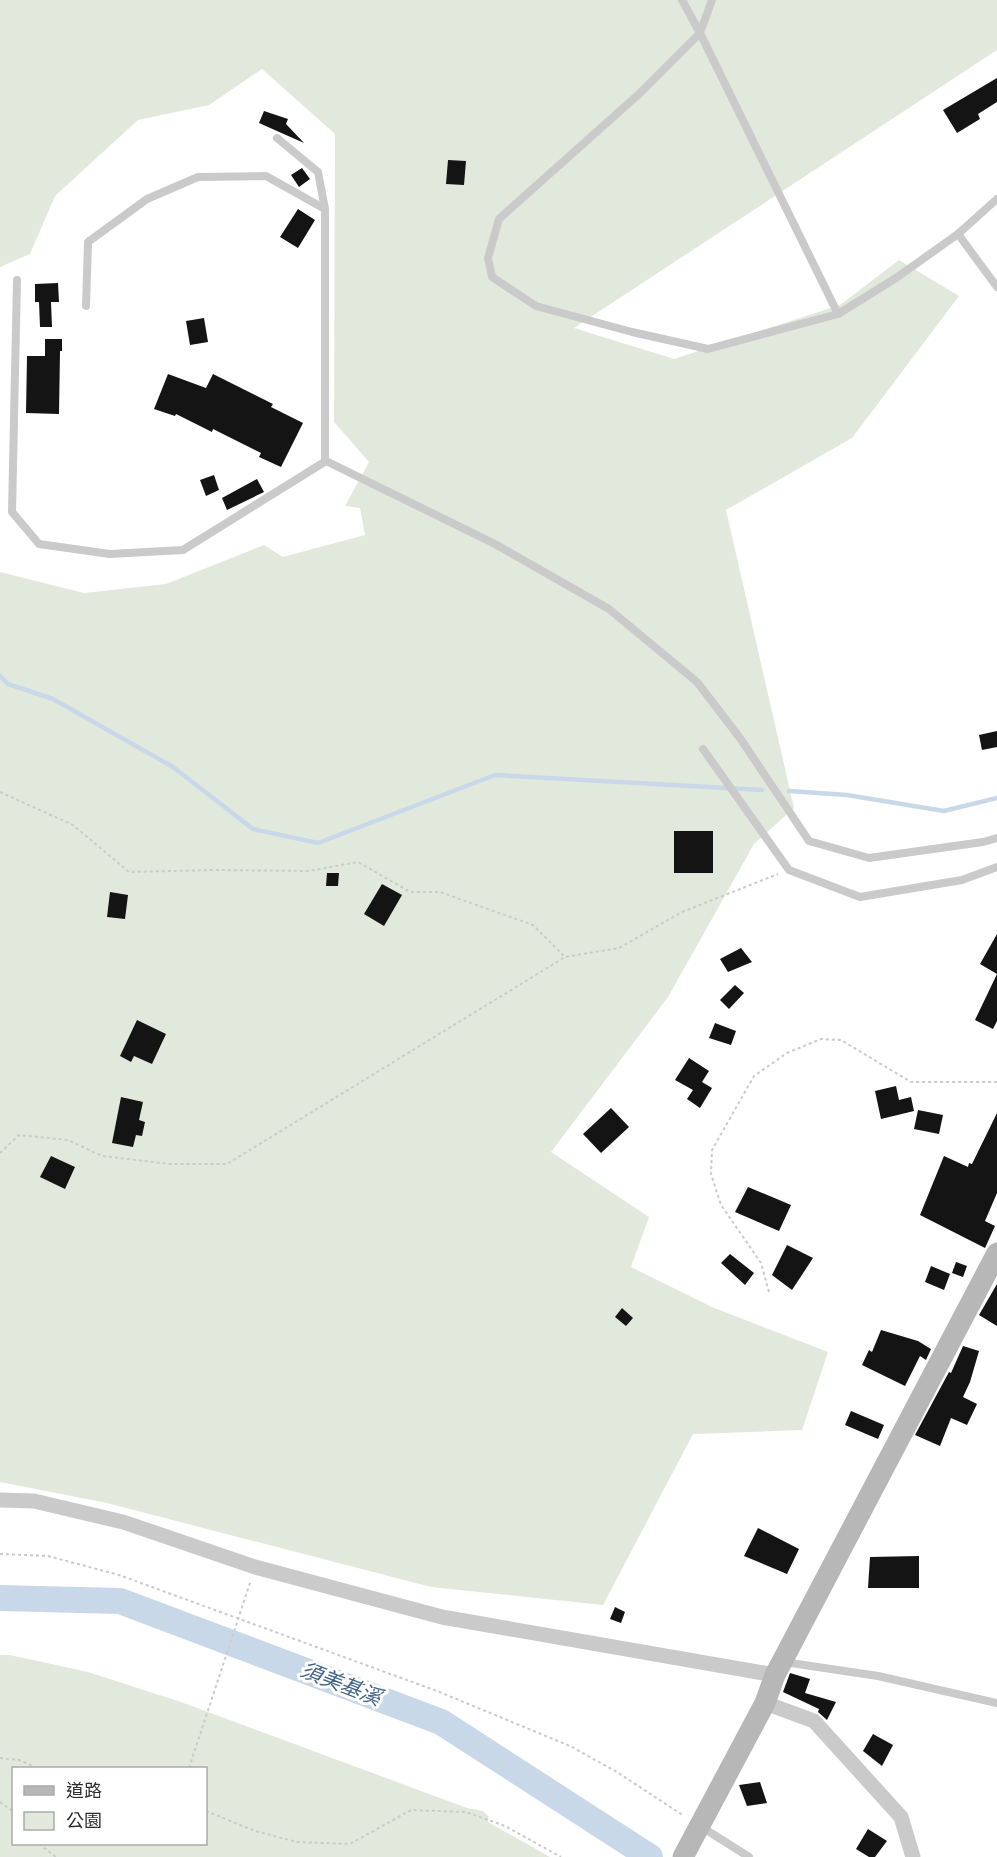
<svg xmlns="http://www.w3.org/2000/svg" width="997" height="1857" font-family="Overpass,'Noto Sans TC',sans-serif">
	<style>
		.green { fill: #e1e9dc; fill-rule: evenodd }
		.lines { fill: none; stroke-linecap: round; stroke-linejoin: round }
		.stream { stroke: #c9d8e8; stroke-width: 4.5 }
		.river { stroke: #c9d8e8; stroke-width: 26 }
		.building { fill: #141414 }
		.path { stroke: #cacaca; stroke-width: 2; stroke-dasharray: 3 3; stroke-linecap: butt }
		.lane { stroke: #cacaca; stroke-width: 8 }
		.street { stroke: #cacaca; stroke-width: 15 }
		.secondary { stroke: #b7b7b7; stroke-width: 21 }
		.labels { text-anchor: middle; stroke-width: 6; stroke-linejoin: round; paint-order: stroke }
		.water-label { font-size: 21px; font-style: italic; fill: #426388; stroke: #fff }
	</style>
	<rect width="100%" height="100%" fill="#fff"/>
	<g class="green">
		<polygon points="0,0 997,0 997,50 574,328 674,359 840,305 899,260 959,296 852,438 726,510 794,808 754,844 668,997 551,1152 649,1217 631,1267 712,1307 828,1352 802,1430 693,1434 603,1605 431,1587 107,1503 0,1482 0,572 84,593 166,584 264,545 283,557 365,535 360,508 345,506 369,462 334,422 335,134 262,69 209,105 138,120 55,196 30,254 0,267"/>
		<path d="M0,1655H10L88,1672L181,1702L467,1808L483,1811L488,1816V1822L550,1857H0ZM14,1768H206V1844H14Z"/>
	</g>
	<g class="lines">
		<g class="stream">
			<polyline points="0,676 8,684 53,699 173,767 253,829 318,843 495,775 762,790"/>
			<polyline points="789,791 847,795 944,811 997,798"/>
		</g>
		<polyline class="river" points="0,1598 120,1601 441,1722 650,1857"/>
	</g>
	<g class="building">
		<polygon points="997,78 997,102 978,114 980,119 957,133 943,110"/>
		<polygon points="264,111 288,119 286,124 304,143 259,123"/>
		<polygon points="448,160 466,161 464,185 446,184"/>
		<polygon points="302,168 310,179 299,187 291,175"/>
		<polygon points="298,209 315,220 298,248 280,237"/>
		<polygon points="58,283 59,302 51,302 52,327 40,327 39,302 35,302 35,284"/>
		<polygon points="204,318 208,342 190,345 186,321"/>
		<polygon points="45,339 62,339 62,351 60,351 59,414 26,413 27,356 45,356"/>
		<polygon points="168,374 206,388 213,374 273,404 271,407 303,423 281,467 259,457 261,453 213,429 212,432 176,414 175,416 154,409"/>
		<polygon points="214,475 219,490 206,496 200,480"/>
		<polygon points="257,479 264,492 227,510 222,498"/>
		<polygon points="997,731 997,747 982,750 979,735"/>
		<rect x="674" y="831" width="39" height="42"/>
		<polygon points="327,873 339,873 338,886 326,886"/>
		<polygon points="382,884 402,895 384,926 364,914"/>
		<polygon points="110,892 128,895 125,919 107,917"/>
		<polygon points="997,934 997,1021 993,1029 975,1020 997,974 980,964"/>
		<polygon points="741,948 752,962 728,972 720,959"/>
		<polygon points="735,985 744,993 729,1009 720,1000"/>
		<polygon points="137,1020 166,1034 152,1064 134,1056 131,1062 120,1056"/>
		<polygon points="715,1023 736,1031 731,1045 709,1038"/>
		<polygon points="689,1058 709,1071 702,1082 712,1088 700,1108 687,1099 693,1090 675,1080"/>
		<polygon points="896,1086 899,1100 911,1097 914,1111 881,1119 875,1091"/>
		<polygon points="121,1097 143,1102 139,1120 145,1122 142,1136 136,1135 133,1147 112,1143"/>
		<polygon points="611,1108 629,1127 601,1153 583,1134"/>
		<polygon points="918,1110 943,1115 939,1134 914,1129"/>
		<polygon points="997,1113 997,1193 985,1221 995,1226 985,1248 920,1215 944,1156 968,1167 969,1163 972,1164"/>
		<polygon points="51,1156 75,1167 65,1189 40,1177"/>
		<polygon points="748,1187 791,1205 779,1231 735,1212"/>
		<polygon points="787,1245 813,1258 792,1290 772,1275"/>
		<polygon points="730,1254 754,1273 745,1285 721,1263"/>
		<polygon points="956,1262 967,1266 963,1277 952,1273"/>
		<polygon points="931,1266 950,1274 944,1290 925,1282"/>
		<polygon points="997,1284 997,1326 979,1315"/>
		<polygon points="622,1308 633,1318 626,1326 615,1317"/>
		<polygon points="881,1330 918,1341 931,1349 926,1360 920,1356 905,1386 862,1365 869,1350 872,1352"/>
		<polygon points="963,1346 979,1351 970,1382 963,1397 977,1404 967,1425 951,1418 940,1446 915,1435 949,1372 951,1373"/>
		<polygon points="851,1411 884,1425 878,1439 845,1425"/>
		<polygon points="758,1528 799,1549 787,1574 744,1556"/>
		<polygon points="919,1556 919,1588 868,1588 870,1557"/>
		<polygon points="615,1607 625,1612 621,1623 610,1619"/>
		<polygon points="790,1673 810,1679 805,1693 836,1702 827,1720 818,1712 819,1709 783,1692"/>
		<polygon points="873,1734 893,1745 882,1766 863,1751"/>
		<polygon points="760,1782 767,1803 747,1806 739,1785"/>
		<polygon points="868,1829 887,1841 875,1857 869,1857 856,1849"/>
	</g>
	<g class="lines">
		<g class="path">
			<polyline points="0,792 73,825 129,872 214,870 309,871 358,862 410,892 440,892 533,925 565,957"/>
			<polyline points="0,1153 19,1135 68,1140 102,1156 170,1164 227,1164 565,957 619,948 682,912 778,874"/>
			<polyline points="769,1292 761,1263 721,1205 711,1174 712,1150 754,1076 787,1053 821,1039 841,1040 911,1082 997,1082"/>
			<polyline points="0,1554 48,1556 119,1575 437,1691 570,1746 617,1772 684,1816"/>
			<polyline points="0,1758 19,1760 37,1768"/>
			<polyline points="189,1768 251,1580"/>
			<polyline points="0,1802 14,1812"/>
			<polyline points="206,1811 255,1831 297,1842 350,1844 411,1810 466,1812 505,1826 561,1857"/>
			<polyline points="39,1844 56,1857"/>
		</g>
		<g class="lane">
			<polyline points="682,0 700,33 639,94 499,219 488,258 492,277 536,306 632,332 708,349 838,314 896,278 958,234 997,199"/>
			<polyline points="712,0 700,33 838,314"/>
			<polyline points="277,138 318,172 325,209 325,461"/>
			<polyline points="958,234 997,287"/>
			<polyline points="17,280 12,512 39,544 110,554 183,550 326,461 495,544 609,609 697,682 740,738 809,841 869,858 983,842 997,838"/>
			<polyline points="86,306 88,242 147,199 198,177 266,176 325,209"/>
			<polyline points="703,749 789,870 860,897 962,880 997,867"/>
			<polyline points="784,1662 878,1676 997,1703"/>
			<polyline points="700,1826 749,1857"/>
		</g>
		<g class="street">
			<polyline points="0,1500 34,1501 123,1522 255,1567 442,1617 775,1675"/>
			<polyline points="765,1703 814,1721 901,1817 913,1857"/>
		</g>
		<polyline class="secondary" points="683,1857 765,1703 775,1675 997,1253"/>
	</g>
	<g class="labels">
		<g class="water-label">
			<text transform="translate(341 1684) rotate(21)" y="7">須美基溪</text>
		</g>
	</g>
	<rect x="12" y="1767" width="195" height="78" fill="#ffffff" stroke="#ababab" stroke-width="1.5"/>
	<rect x="24" y="1786" width="30" height="9" fill="#b7b7b7" stroke="#ababab" stroke-width="1.5"/>
	<text x="66" y="1797" font-size="18" fill="#2d2d2d">道路</text>
	<rect x="24" y="1812" width="30" height="18" fill="#e1e9dc" stroke="#ababab" stroke-width="1.5"/>
	<text x="66" y="1827" font-size="18" fill="#2d2d2d">公園</text>
</svg>
